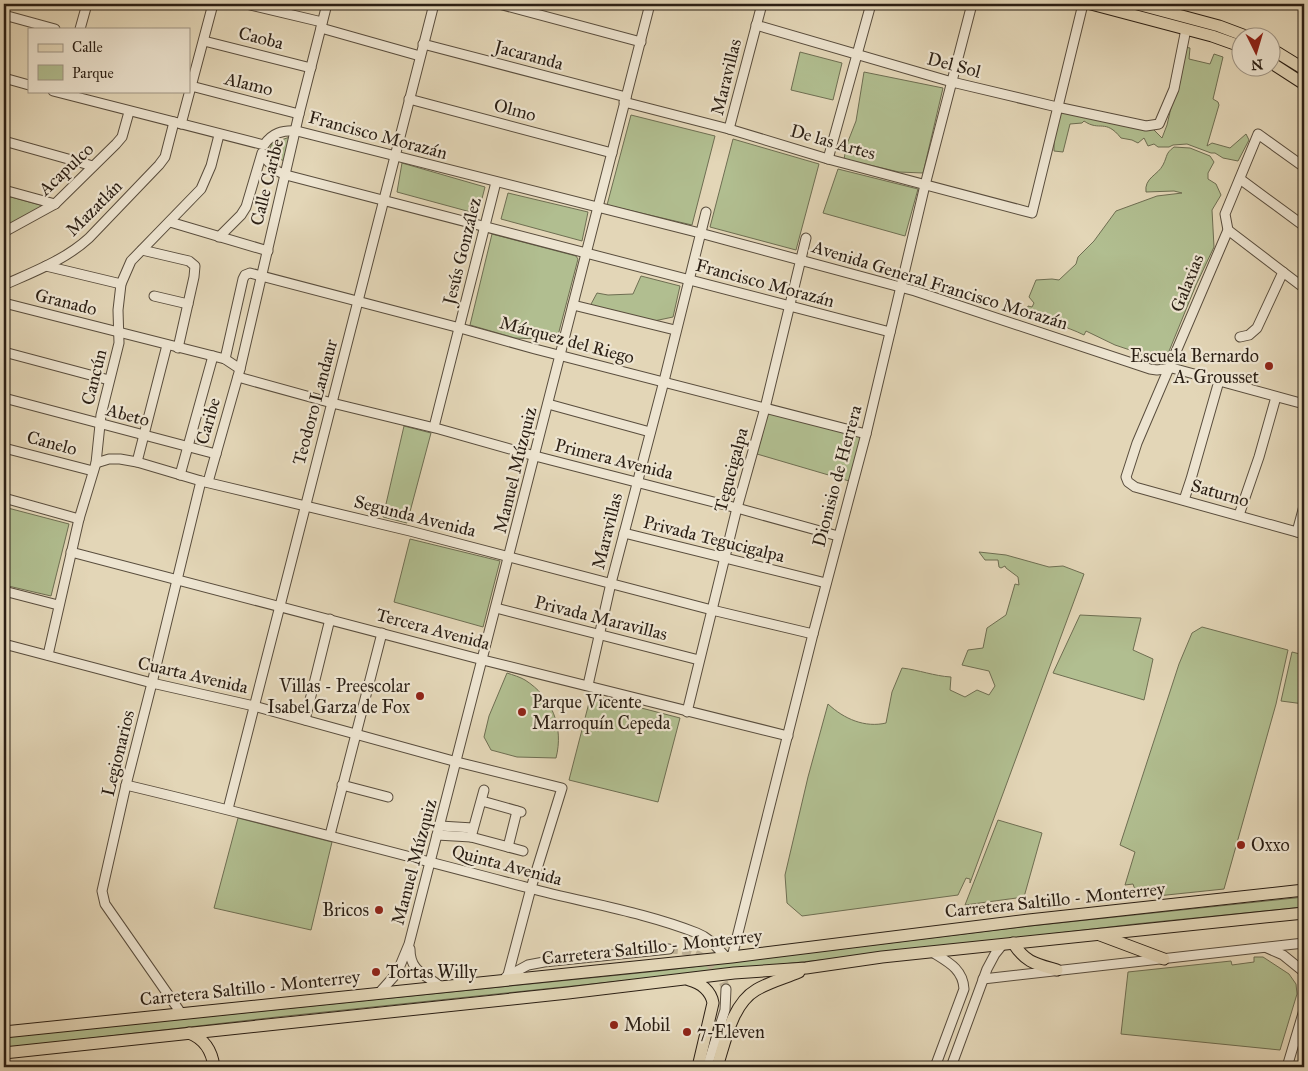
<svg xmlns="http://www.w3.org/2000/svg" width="1308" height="1071" font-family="'IM FELL Great Primer',serif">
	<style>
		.green { fill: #b1be90; stroke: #6e6e52 }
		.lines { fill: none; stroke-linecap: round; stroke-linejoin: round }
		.minor-tunnel { stroke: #beb196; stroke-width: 9; stroke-dasharray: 9 4.5; stroke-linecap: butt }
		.minor-casing { stroke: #594d3d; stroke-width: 11 }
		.major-casing { stroke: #2b1f14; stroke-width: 13 }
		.minor { stroke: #ede4d0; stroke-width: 9 }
		.major { stroke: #e3d6b7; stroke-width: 11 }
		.poi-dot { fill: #8f2418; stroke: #ede4d0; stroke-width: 2 }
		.labels { text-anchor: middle; stroke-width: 4.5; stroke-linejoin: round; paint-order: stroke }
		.street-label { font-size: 18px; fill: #2b1f14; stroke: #ede4d0 }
		.poi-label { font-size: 18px; fill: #2b1f14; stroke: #ede4d0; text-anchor: start }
	</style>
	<rect width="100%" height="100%" fill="#e3d6b7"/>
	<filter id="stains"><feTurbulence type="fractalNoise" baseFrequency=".004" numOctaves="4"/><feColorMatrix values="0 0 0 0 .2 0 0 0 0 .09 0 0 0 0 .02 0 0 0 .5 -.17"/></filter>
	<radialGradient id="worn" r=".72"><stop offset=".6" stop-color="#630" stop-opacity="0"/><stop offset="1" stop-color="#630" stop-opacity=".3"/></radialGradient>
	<g class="green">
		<path d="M1185,47L1190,48L1189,59L1210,64L1214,54L1223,57L1213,99L1218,102L1219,105L1207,146L1212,143L1230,148L1246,134L1249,140L1238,161L1223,158L1215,153H1211L1187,144L1173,145L1169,147H1158L1154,144L1148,146L1144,138L1138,143L1132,140L1121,138C1105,118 1100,132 1084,121L1082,123L1070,124L1063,152L1054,151V135L1061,109L1151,127L1162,138L1167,125Z"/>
		<polygon points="800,52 842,63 833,100 791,90"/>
		<polygon points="864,72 943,88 923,173 899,172 844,159 847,144 856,121"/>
		<polygon points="631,115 715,136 692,225 607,205"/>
		<polygon points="290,137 284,161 272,155 269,151 272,143"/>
		<polygon points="733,139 819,164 796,250 710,227"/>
		<path d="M1174,147L1190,148L1210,156L1214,162L1208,173V179L1216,184L1221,195L1212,210L1214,247L1196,285L1165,361H1154L1139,353L1115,345L1086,331L1084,335C1066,326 1046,322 1027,312L1028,306L1032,307L1034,303L1029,297L1036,280L1052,279L1059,280L1076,264L1078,257L1094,241L1116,211L1157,196L1182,193L1174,191L1146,192C1144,178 1158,175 1163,165C1168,155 1165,154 1174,147Z"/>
		<polygon points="402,163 485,187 478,214 397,192"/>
		<polygon points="838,169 918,189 905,236 823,213"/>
		<polygon points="508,193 588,212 582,241 501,219"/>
		<polygon points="4,195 44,206 4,227"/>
		<polygon points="492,234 576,256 578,259 556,343 537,339 515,338 470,325"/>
		<polygon points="641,276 680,286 673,317 654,321 590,306 597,293 608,295 633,294"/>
		<polygon points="768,412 862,436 849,481 757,454"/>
		<polygon points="404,426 431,433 407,523 383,517"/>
		<polygon points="4,507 69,524 51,596 4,585"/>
		<polygon points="410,539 500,561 483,627 394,602"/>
		<path d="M979,552L1006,555L1049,567L1063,566L1084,574L970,883V879L966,878L958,895L802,916L787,903L785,875L808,777L828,704C844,719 865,728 886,723L892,692L902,668C919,670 934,676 951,677L950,690L965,697L977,690L989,695L995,686L989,671L962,665L968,650L983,648L987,628L1006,615L1015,584L1019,585L1018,577L1006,568L1005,566L1001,568L999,567L998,560H985Z"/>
		<polygon points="1080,615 1141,618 1133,650 1153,659 1144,700 1053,673"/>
		<polygon points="1202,627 1288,650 1276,704 1224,889 1138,898 1133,884 1125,885 1135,852 1120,845 1179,664 1192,633"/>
		<polygon points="1292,652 1304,655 1304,704 1281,701"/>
		<path d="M507,673C513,675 520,677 525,680C552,697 564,727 556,758L517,757L491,750L484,737L489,716Z"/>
		<polygon points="591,695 680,718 658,802 569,780"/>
		<polygon points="238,818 332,842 311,930 214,908"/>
		<polygon points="998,820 1042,833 1024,897 965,905"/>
		<polygon points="1304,897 1304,907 1135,924 897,952 277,1017 4,1048 4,1037 659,971 1021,927"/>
		<polygon points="1254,957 1263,957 1289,974 1296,984 1297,994 1280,1050 1121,1034 1128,972 1231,961 1232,965 1254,962"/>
	</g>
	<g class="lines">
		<path class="minor-tunnel" d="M669,949C697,949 717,963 726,989"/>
		<defs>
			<g id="minor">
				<polyline points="246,4 322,22"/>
				<polyline points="499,4 641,42"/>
				<polyline points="4,15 55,29"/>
				<polyline points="756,25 952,82 1057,107 1146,126 1159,124 1174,89 1186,29"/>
				<polyline points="321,28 420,56"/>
				<polyline points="80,29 87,4"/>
				<polyline points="204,41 311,68"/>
				<polyline points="423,44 626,97"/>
				<polyline points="4,78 29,85"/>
				<polyline points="191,86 299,114"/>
				<path d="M53,91L264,145C272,133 282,130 297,131L700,233L915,291L1150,369L1157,370L1172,368L1304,404"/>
				<polyline points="409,99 612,153"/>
				<polyline points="624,102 729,129 828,159 1032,213 1083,4"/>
				<polyline points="181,124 213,4"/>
				<polyline points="729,129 762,4"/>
				<polyline points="4,141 93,166"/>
				<polyline points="262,155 277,171 286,175 890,332"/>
				<polyline points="828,159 871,4"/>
				<polyline points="1304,167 1258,134 1225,214 1228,230 1137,443 1126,477 1128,482 1135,487 1304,534"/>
				<polyline points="1240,179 1304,226"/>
				<polyline points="4,190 55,204"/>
				<polyline points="170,222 268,251"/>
				<polyline points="1228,230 1304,288"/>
				<polyline points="4,232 55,204 116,144 122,137 129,112"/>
				<polyline points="219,237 241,215 246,207 262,153"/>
				<polyline points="142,250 189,261 195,266 194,277 178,348"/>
				<polyline points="46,266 121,284"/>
				<path d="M4,285C33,272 65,260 89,238L159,165L165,157L174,122"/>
				<polyline points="154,296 188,304"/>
				<polyline points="4,303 225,359 240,369"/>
				<polyline points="573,305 675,330"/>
				<polyline points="1240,337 1249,335 1257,328 1283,272"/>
				<polyline points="4,352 109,380"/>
				<polyline points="225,359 243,279 245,275 250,273 460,328 535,349 866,434"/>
				<polyline points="238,377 332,403 439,429 535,456 737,508 838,536"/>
				<polyline points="4,398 216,454"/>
				<polyline points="548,404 650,432"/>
				<polyline points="434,427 496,182"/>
				<polyline points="4,448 93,471"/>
				<polyline points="137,462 167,345"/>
				<polyline points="96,463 109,459 120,459 137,462 201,481 410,531 712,610 813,634"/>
				<polyline points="180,475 213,356"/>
				<polyline points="208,482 240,369 299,114 327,4"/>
				<polyline points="4,498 79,519"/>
				<polyline points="1184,500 1191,479 1219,381"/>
				<polyline points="1239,515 1259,457 1276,397"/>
				<polyline points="1297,532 1304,506"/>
				<polyline points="624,533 826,583"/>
				<polyline points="71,552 483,660 788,736"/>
				<polyline points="4,591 58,605"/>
				<polyline points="496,608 699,660"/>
				<polyline points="4,644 152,683 254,706 457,762 562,788 531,888 508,975"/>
				<polyline points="48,655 79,519 96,463 101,415 119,343 118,310 121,284 131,261 201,189 211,166 219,135"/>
				<polyline points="588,685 611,583 664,381 706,212"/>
				<polyline points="687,712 737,508 765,408 806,238"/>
				<polyline points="305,720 330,619"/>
				<path d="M126,785C261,817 395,853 529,888C585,903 644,912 697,933C710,938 717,948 726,957"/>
				<polyline points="342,785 388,797"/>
				<polyline points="482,801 521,812"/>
				<polyline points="228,809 434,4"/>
				<polyline points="440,826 473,828"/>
				<polyline points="330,835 382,633"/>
				<polyline points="437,835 471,837 523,851"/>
				<polyline points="471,837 484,790"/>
				<polyline points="508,847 517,811"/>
				<polyline points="1267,948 1283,955 1304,972"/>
				<path d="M410,949C410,971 424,974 440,986"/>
				<path d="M932,952C948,962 963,969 964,989L935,1067"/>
				<polyline points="732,957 813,634 866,434 925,185 972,4"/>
				<polyline points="506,977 528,965 544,962 669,949"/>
				<polyline points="983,979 1304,943"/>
				<polyline points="380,992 397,973 409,944 650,4"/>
				<polyline points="181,1013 105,904 102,891 126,785 152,683 201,481"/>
				<polyline points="707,1067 725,1010 726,989"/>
				<polyline points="951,1067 987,969 995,954 1003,944"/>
				<polyline points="1287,1067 1304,1010"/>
			</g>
			<g id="major">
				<polyline points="1091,4 1212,36 1240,46"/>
				<polyline points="1137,4 1219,26 1251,38"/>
				<polyline points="1270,48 1304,69"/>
				<polyline points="1270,62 1304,84"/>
				<polyline points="1100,935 1164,959"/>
				<path d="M1013,943C1026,963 1036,964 1057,970"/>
				<path d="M689,980C701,983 711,991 713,1003L698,1067"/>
				<polyline points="4,1032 732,957 1029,920 1304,890"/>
				<path d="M189,1033C205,1039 212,1051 214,1067"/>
				<polyline points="4,1053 568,993 734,973 806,968 882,957 1304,913"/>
				<path d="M717,1067C725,1042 732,1004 756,990C769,982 785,978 799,972"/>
			</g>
		</defs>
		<use href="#minor" class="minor-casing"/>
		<use href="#major" class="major-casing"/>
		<use href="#minor" class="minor"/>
		<use href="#major" class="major"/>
	</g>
	<g class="poi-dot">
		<circle cx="1269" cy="366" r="5"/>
		<circle cx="420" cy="696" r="5"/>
		<circle cx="522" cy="712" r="5"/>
		<circle cx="1241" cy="845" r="5"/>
		<circle cx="379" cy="910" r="5"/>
		<circle cx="376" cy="972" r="5"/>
		<circle cx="614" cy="1025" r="5"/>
		<circle cx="687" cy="1032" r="5"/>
	</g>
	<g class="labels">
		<g class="street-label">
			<text transform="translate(261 38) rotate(14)" y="6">Caoba</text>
			<text transform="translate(529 55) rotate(15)" y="6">Jacaranda</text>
			<text transform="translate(954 65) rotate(15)" y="6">Del Sol</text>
			<text transform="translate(726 77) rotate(-76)" y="6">Maravillas</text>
			<text transform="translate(249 84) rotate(14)" y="6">Alamo</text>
			<text transform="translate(515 110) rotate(15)" y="6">Olmo</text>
			<text transform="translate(378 135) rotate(15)" y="6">Francisco Morazán</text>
			<text transform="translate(833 142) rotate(16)" y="6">De las Artes</text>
			<text transform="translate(66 169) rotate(-43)" y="6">Acapulco</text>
			<text transform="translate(267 182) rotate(-76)" y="6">Calle Caribe</text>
			<text transform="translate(94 208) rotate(-45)" y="6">Mazatlán</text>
			<text transform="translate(462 251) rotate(-76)" y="6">Jesús González</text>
			<text transform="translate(765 283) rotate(15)" y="6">Francisco Morazán</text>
			<text transform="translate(1187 283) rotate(-68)" y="6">Galaxias</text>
			<text transform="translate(940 285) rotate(17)" y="6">Avenida General Francisco Morazán</text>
			<text transform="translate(66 302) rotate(14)" y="6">Granado</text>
			<text transform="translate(567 340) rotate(15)" y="6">Márquez del Riego</text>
			<text transform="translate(94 377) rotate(-76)" y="6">Cancún</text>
			<text transform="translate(315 402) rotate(-75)" y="6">Teodoro Landaur</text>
			<text transform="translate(128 415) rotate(15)" y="6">Abeto</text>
			<text transform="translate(208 421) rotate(-74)" y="6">Caribe</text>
			<text transform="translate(52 443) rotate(15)" y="6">Canelo</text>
			<text transform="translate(614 459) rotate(14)" y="6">Primera Avenida</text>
			<text transform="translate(515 470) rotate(-76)" y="6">Manuel Múzquiz</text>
			<text transform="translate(731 470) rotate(-75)" y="6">Tegucigalpa</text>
			<text transform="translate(837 476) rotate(-75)" y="6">Dionisio de Herrera</text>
			<text transform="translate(1220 493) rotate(16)" y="6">Saturno</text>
			<text transform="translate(415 516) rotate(14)" y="6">Segunda Avenida</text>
			<text transform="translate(607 531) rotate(-76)" y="6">Maravillas</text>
			<text transform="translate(714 539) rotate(14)" y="6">Privada Tegucigalpa</text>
			<text transform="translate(601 618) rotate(14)" y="6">Privada Maravillas</text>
			<text transform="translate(433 629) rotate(15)" y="6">Tercera Avenida</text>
			<text transform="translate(193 675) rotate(13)" y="6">Cuarta Avenida</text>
			<text transform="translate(118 753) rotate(-76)" y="6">Legionarios</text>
			<text transform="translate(414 862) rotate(-75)" y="6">Manuel Múzquiz</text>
			<text transform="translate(507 865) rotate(15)" y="6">Quinta Avenida</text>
			<text transform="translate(1055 900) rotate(-6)" y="6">Carretera Saltillo - Monterrey</text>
			<text transform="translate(652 947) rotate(-6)" y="6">Carretera Saltillo - Monterrey</text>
			<text transform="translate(250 988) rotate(-6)" y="6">Carretera Saltillo - Monterrey</text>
		</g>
		<g class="poi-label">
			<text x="1259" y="362" text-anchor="end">Escuela Bernardo<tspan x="1259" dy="21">A. Grousset</tspan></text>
			<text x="410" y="692" text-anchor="end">Villas - Preescolar<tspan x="410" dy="21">Isabel Garza de Fox</tspan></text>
			<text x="532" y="708">Parque Vicente<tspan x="532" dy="21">Marroquín Cepeda</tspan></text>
			<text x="1251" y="851">Oxxo</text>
			<text x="369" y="916" text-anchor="end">Bricos</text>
			<text x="386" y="978">Tortas Willy</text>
			<text x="624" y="1031">Mobil</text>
			<text x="697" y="1038">7-Eleven</text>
		</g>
	</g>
	<rect width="1308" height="1071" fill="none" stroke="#e3d6b7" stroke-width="20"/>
	<rect x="5" y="5" width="1298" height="1061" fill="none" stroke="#2b1f14" stroke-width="2.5"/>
	<rect x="10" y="10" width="1288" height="1051" fill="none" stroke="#2b1f14"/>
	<rect x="28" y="28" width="162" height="65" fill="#ede4d0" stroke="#9f9585"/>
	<rect x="38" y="44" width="25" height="8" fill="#e3d6b7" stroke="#9f9585"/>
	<text x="72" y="52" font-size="15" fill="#2b1f14">Calle</text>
	<rect x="38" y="65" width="25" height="15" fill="#b1be90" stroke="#9f9585"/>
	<text x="72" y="78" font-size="15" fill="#2b1f14">Parque</text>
	<g transform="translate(1256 52) rotate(175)"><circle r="24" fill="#ede4d0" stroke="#9f9585"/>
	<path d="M0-4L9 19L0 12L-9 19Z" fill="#8f2418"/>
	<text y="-8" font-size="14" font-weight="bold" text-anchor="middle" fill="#2b1f14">N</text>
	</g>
	<rect width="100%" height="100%" filter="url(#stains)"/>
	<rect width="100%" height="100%" fill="url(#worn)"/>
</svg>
